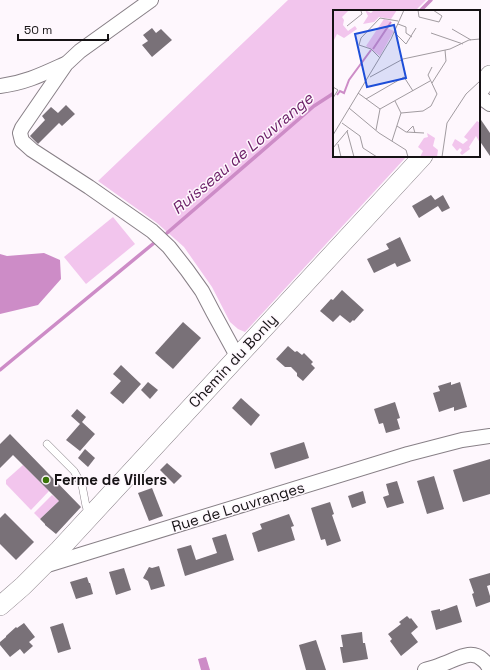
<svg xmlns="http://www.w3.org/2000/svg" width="490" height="670" font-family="'Space Grotesk',sans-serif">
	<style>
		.green { fill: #f2c5ed }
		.water { fill: #cd8cc7 }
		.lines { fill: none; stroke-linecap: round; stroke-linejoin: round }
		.stream { stroke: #cd8cc7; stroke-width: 3.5 }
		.building { fill: #797178 }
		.lane-casing { stroke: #888087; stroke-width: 8 }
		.street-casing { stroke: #888087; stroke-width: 16 }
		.secondary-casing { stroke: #888087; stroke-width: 20 }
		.lane { stroke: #fff; stroke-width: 7 }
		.street { stroke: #fff; stroke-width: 14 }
		.secondary { stroke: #fff; stroke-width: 19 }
		.poi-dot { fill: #397407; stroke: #fef7fd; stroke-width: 1.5 }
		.labels { text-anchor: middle; stroke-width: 3; stroke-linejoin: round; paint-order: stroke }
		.street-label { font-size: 15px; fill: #151214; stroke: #fef7fd }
		.poi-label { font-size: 15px; font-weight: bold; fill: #151214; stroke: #fef7fd; text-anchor: start }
		.water-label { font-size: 16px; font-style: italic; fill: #6a1d66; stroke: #fef7fd }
		.inset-river { fill: none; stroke: #cd8cc7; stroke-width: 2 }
		.inset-road { fill: none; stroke: #a19ba0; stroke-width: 1 }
		.view { fill: #1d4ed8; fill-opacity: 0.15; stroke: #1d4ed8; stroke-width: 2 }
		.inset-edge { fill: none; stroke: #151214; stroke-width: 2 }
	</style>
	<rect width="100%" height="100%" fill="#fef7fd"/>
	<g class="green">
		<polygon points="288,0 426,0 415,11 334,11 334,156 407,156 245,332 238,329 230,322 212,287 184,247 157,223 98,181"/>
		<polygon points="113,217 135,244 86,284 64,257"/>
		<polygon points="23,465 49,491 31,510 6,484 6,480"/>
		<polygon points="52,495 59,501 40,519 34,513"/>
	</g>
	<g class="water">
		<polygon points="44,253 60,260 61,279 38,305 0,314 0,254 7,256"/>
		<polygon points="206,657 210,670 201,670 198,659"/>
	</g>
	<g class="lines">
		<g class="stream">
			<polyline points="420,11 431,0"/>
			<polyline points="167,233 314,106 334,93"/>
			<polyline points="0,370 154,243"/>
		</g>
	</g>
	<g class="building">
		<polygon points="152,28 156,33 161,29 172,40 152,57 142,45 148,41 143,35"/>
		<polygon points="66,105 75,114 62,126 59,123 38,144 30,136 45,120 42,116 51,107 58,113"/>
		<polygon points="479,117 490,133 490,156 479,140"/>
		<polygon points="431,195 435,200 443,195 450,208 442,212 438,206 419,218 412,206"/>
		<polygon points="400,237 411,261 397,267 395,263 374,273 367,259 389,249 386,244"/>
		<polygon points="342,290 364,310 354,321 353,320 350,323 340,315 333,322 320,311 331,299 333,300"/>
		<polygon points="183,322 201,338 173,369 155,353"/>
		<polygon points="288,346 295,352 297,351 302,355 304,353 313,362 311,364 315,368 303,381 297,376 297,373 291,367 285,367 276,359"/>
		<polygon points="121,365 141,384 123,404 110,393 121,381 113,374"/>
		<polygon points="148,382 158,390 150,399 141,390"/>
		<polygon points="451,382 451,385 460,382 467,407 454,411 454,407 439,412 433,393 440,391 438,386"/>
		<polygon points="241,398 260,415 251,426 232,408"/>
		<polygon points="395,402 400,418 397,419 400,429 386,433 383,423 379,424 374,409"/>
		<polygon points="77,409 86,417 82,422 95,434 80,451 66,440 80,424 71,416"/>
		<polygon points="10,434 81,507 56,534 45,525 45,524 40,519 59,501 13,455 0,468 0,444"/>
		<polygon points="304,442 309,458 275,469 270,453"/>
		<polygon points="85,449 95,458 88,467 78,458"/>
		<polygon points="490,459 490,494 463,502 453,470"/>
		<polygon points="167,463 182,476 174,484 160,470"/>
		<polygon points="434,476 444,509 427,514 417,481"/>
		<polygon points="397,481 404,503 387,508 383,497 389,495 386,484"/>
		<polygon points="152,488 163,516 149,521 138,493"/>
		<polygon points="363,491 366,503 352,508 348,496"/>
		<polygon points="330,502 334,514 332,515 341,541 327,546 325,539 321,540 311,508"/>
		<polygon points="5,513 34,542 16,560 0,544 0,518"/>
		<polygon points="289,514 294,526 291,527 295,540 258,552 252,533 262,529 260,524"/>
		<polygon points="226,534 234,560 185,576 177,549 191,545 196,560 217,553 212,538"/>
		<polygon points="159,566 165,586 151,590 148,581 143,578 149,567 152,568"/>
		<polygon points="124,568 131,590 116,595 109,572"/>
		<polygon points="490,573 490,585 487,586 490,596 490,602 476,607 472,594 474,593 469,579"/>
		<polygon points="87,577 89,583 90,583 93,594 76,599 70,582"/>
		<polygon points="457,605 462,622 436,630 431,611 440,609 440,611"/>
		<polygon points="407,616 410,619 411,618 418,627 411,633 418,642 401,656 390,641 392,639 388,634 401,624 399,622"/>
		<polygon points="24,623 35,637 29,642 33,646 24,654 20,649 10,657 0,645 0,642 6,637 6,636 16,627 17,628"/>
		<polygon points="63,623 71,649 58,653 50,627"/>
		<polygon points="362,632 363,643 365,643 368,659 343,663 340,647 343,647 341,635"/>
		<polygon points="316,640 326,670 306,670 299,645"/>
	</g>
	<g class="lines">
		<defs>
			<polyline id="lane" points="47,444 74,471 82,485 86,506 89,514"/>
			<g id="street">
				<polyline points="151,0 80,51 66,64 22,128 20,133 22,141 32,150 89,187 152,231 169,247 187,270 202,291 213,312 237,356"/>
				<path d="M0,86C25,83 43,74 65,64"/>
				<polyline points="479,96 490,104"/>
				<polyline points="44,566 408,454 462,440 490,436"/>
				<path d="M425,670C431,668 437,667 443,664C456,660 471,648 483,660C487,663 488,665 490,670"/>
			</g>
			<g id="secondary">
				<polyline points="479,90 490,75"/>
				<polyline points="0,606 23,586 59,550 423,156"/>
			</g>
		</defs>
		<use href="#lane" class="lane-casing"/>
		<use href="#street" class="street-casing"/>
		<use href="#secondary" class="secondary-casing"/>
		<use href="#lane" class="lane"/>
		<use href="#street" class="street"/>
		<use href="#secondary" class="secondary"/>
	</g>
	<circle class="poi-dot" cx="46" cy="480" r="4"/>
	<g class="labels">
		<g class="street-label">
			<text transform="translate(233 361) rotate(-47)" y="5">Chemin du Bonly</text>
			<text transform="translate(238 507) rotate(-17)" y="5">Rue de Louvranges</text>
		</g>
		<g class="poi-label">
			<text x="54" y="485">Ferme de Villers</text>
		</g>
		<g class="water-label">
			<text transform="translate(242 153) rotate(-40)" y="6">Ruisseau de Louvrange</text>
		</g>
	</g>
	<g transform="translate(333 10)">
		<rect width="147" height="147" fill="#fef7fd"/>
		<path d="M0,0H16L9,7L11,10L10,15L15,21L22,16L24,19L11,28L4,24L0,32ZM32,0L38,3L41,0H64L58,9L46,7L41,12L30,14L35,6ZM51,9L58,11L54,18L61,21L47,46L33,36ZM144,111L147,113V133L143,126L136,137L137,139L129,145L127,143L129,140L127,138L124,141L119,135L122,129L130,134L135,130L131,127ZM94,123L102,128L100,136L105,140L104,147H87L90,141L85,137L91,128L95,127Z" fill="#f2c5ed"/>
		<path class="inset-river" d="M40,39L58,12M4,85L7,81L11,83L16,70L38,40"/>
		<path class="inset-road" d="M85,0L86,7L106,12L109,6L100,0M65,14L73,17V23L79,27M14,16L29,4L28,1M119,19L138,30M61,22L73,34L83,18M98,23L130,34M47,48L38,39L26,35L28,28L47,8L65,11M37,67L70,49L117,39L136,30L147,29M99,73L113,51L112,40M0,77L5,80L0,88M25,83L47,99M33,89L71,67L80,81M62,91L68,103M16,98L46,123L73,140L75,147M47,99L97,71M68,103L90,101L98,96L104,84L95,65L99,57M9,113L27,126L30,138L44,147M64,116L73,122L91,123M43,120L47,99M14,121L21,147M74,122L80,116L82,123M0,125L58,29L71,0M59,131L68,103M5,134L8,147M0,138L15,120M109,147L114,113L133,84L147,71"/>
		<path class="view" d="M61,15L73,68L34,77L22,24Z"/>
		<rect width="147" height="147" class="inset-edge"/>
	</g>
	<path d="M18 34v6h90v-6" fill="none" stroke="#151214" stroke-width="2"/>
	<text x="24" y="34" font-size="12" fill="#151214" stroke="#fef7fd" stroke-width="3" paint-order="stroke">50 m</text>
</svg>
